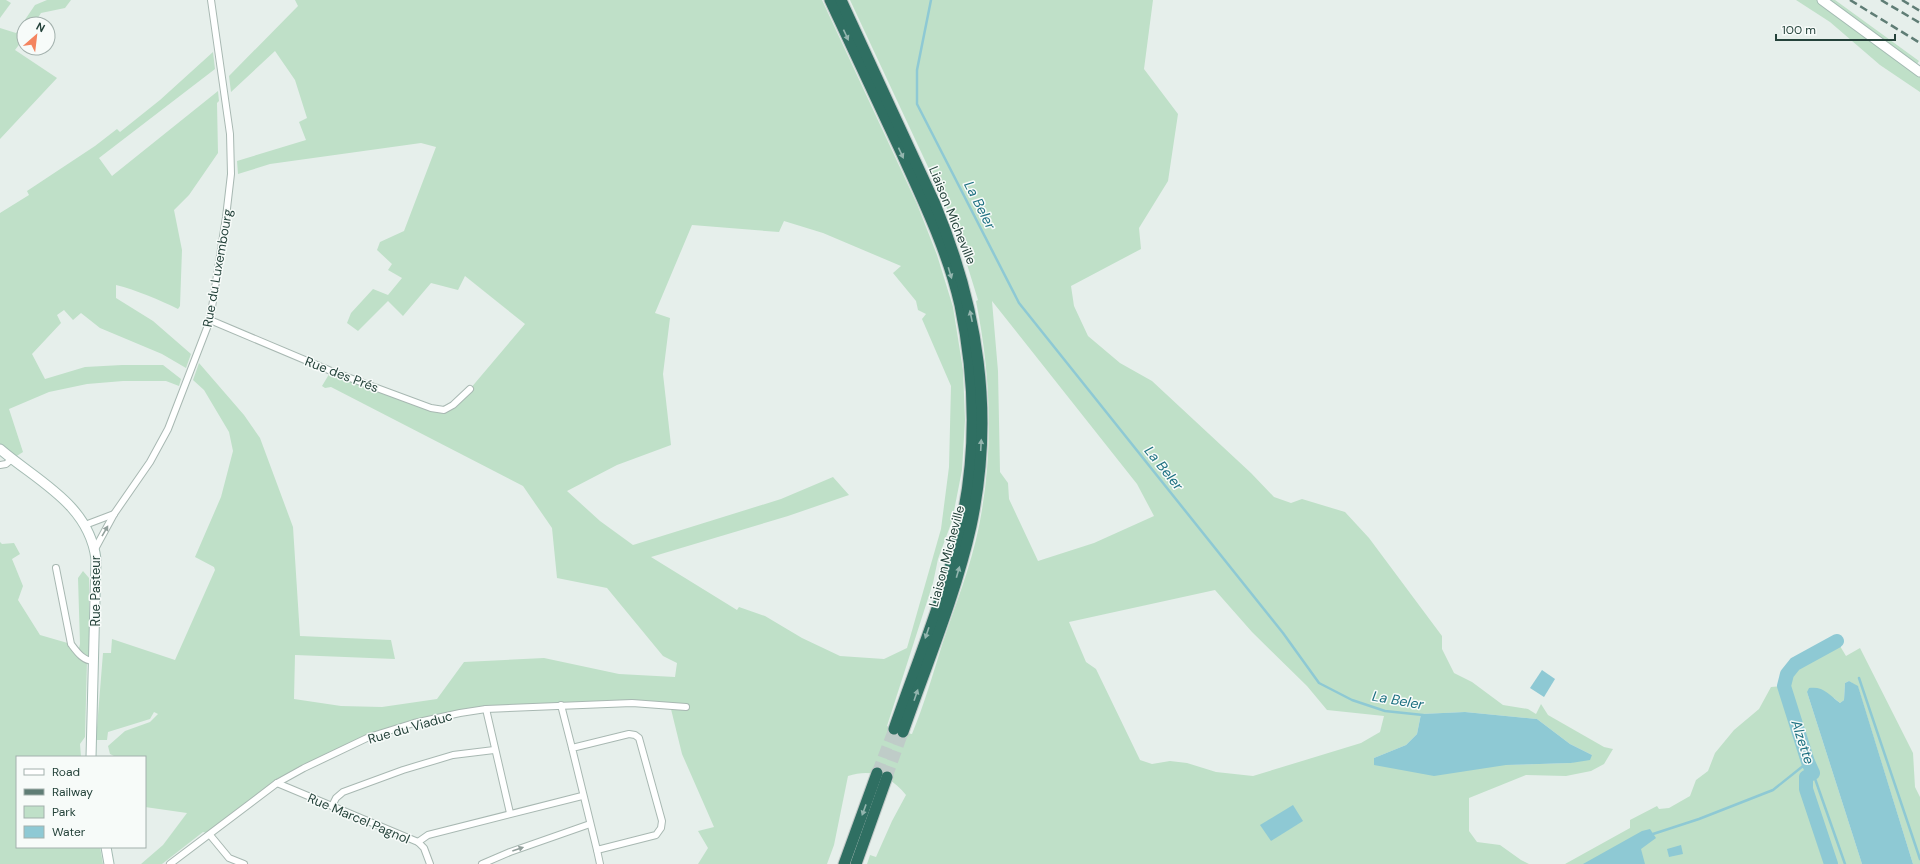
<svg xmlns="http://www.w3.org/2000/svg" width="1920" height="864" font-family="'DM Sans',sans-serif">
	<style>
		.green { fill: #bfe0c8; fill-rule: evenodd }
		.water { fill: #8ec9d4 }
		.lines { fill: none; stroke-linecap: round; stroke-linejoin: round }
		.stream { stroke: #8ec9d4; stroke-width: 2.5 }
		.river { stroke: #8ec9d4; stroke-width: 14 }
		.highway-tunnel { stroke: #bfccc8; stroke-width: 11; stroke-dasharray: 11 5.5; stroke-linecap: butt }
		.street-casing { stroke: #a8b8b2; stroke-width: 8 }
		.secondary-casing { stroke: #a4bbb3; stroke-width: 11 }
		.highway-casing { stroke: #c2cac8; stroke-width: 13 }
		.street { stroke: #fff; stroke-width: 6 }
		.secondary { stroke: #fff; stroke-width: 9 }
		.highway { stroke: #2f6f62; stroke-width: 11 }
		.rail { stroke: #5f7d75; stroke-width: 2.5; stroke-dasharray: 8 4; stroke-linecap: butt }
		.oneway { fill: #93b5ae }
		.oneway2 { fill: #92a09c }
		.labels { text-anchor: middle; stroke-width: 3; stroke-linejoin: round; paint-order: stroke }
		.street-label { font-size: 13px; fill: #24423a; stroke: #f7fbf9 }
		.water-label { font-size: 14px; font-style: italic; fill: #1c6f80; stroke: #f7fbf9 }
	</style>
	<rect width="100%" height="100%" fill="#e6efeb"/>
	<g class="green">
		<polygon points="0,0 6,0 11,3 0,18"/>
		<polygon points="47,0 71,0 65,8 41,13 34,24 24,24 24,38 15,50 57,78 0,139 0,28 16,33 35,5"/>
		<path d="M295,0H822L917,204L937,255L953,307L963,370L965,420L962,470L952,521L938,559L933,583L887,726L897,731L912,734C924,705 933,674 942,645C955,606 971,566 979,526C994,451 991,376 976,301L978,300L958,235L944,201L850,0H1153L1144,69L1178,114L1168,181L1139,228L1141,249L1071,286L1074,306L1088,336L1120,363L1152,381L1251,473L1274,497L1291,503L1302,499L1345,512L1369,538L1442,636V649L1454,673L1472,682L1503,705L1528,709L1536,714L1541,704L1548,715L1604,747L1613,749L1604,764L1591,771L1566,776L1526,775L1469,798V831L1477,842L1500,845L1521,860L1529,864H867L870,855L876,857L892,821L906,795C891,776 872,768 848,776L834,845L827,864H698L708,848L698,831L714,827L682,754L670,705L632,703L460,713L369,737L277,783L211,834L203,832L162,864H141L163,845L187,813L145,807V757H116L110,754L108,746L125,731L150,722L158,714L154,712L150,719L108,732L107,740H96L103,653H111L112,639L175,660L215,570L214,567L195,557L221,497L233,451L229,432L204,390L193,380L199,363L244,415L260,438L293,527L300,636L391,640L395,659L295,655L294,699L341,706L382,707L437,699L464,662L544,658L619,674L675,677L677,663L663,656L607,588L557,578L552,528L523,486L331,387L325,388L322,386L331,371L444,410L470,389L525,324L465,276L458,290L431,283L403,316L388,301L358,331L347,323L351,313L373,289L388,295L402,278L388,270L392,264L377,250L380,242L404,231L436,147L421,143L270,164L238,174L237,161L306,140L299,122L307,118L295,80L275,51L231,92L229,76L298,6ZM784,221L823,233L901,266L893,273L916,301L918,310L926,314L922,319L951,386L949,467L941,529L907,648L884,659L840,656L802,638L765,616L739,607L737,610L651,557L788,516L849,495L833,477L781,499L633,545L600,521L567,491L617,465L671,445L663,374L670,318L655,313L692,225L779,232ZM992,301L1137,484L1154,516L1094,543L1038,561L1009,499L1008,483L1000,472L998,371ZM1215,590L1252,632L1307,686L1327,710L1384,716L1380,732L1361,743L1253,776L1216,772L1187,763L1170,761L1152,764L1140,760L1096,669L1086,662L1069,622ZM1465,712L1537,719L1570,744L1592,755L1571,763L1506,765L1374,758L1406,745L1417,734L1421,714Z"/>
		<polygon points="1796,0 1835,0 1919,61 1914,68 1920,72 1920,92 1880,65 1830,22"/>
		<path d="M213,52L215,69L99,158L112,176L218,91L219,101L217,103L218,153L189,195L174,210L182,250L180,306L178,309C160,300 136,290 116,285V298L153,321L191,354L186,368L162,354L100,328L81,313L73,320L64,310L57,315L61,323L32,354L45,379L85,367L122,365H163L181,379L179,386L166,381H123L87,384L49,392L9,409L23,452L12,459L0,449V213L29,195L27,191L95,146L117,129L120,132L160,100Z"/>
		<polygon points="0,542 2,544 14,543 20,554 12,559 23,586 18,600 40,635 71,644 78,652 80,644 78,578 83,571 89,578 89,661 87,661 85,737 80,744 81,757 17,757 17,847 100,847 103,864 0,864"/>
		<polygon points="1840,646 1846,656 1860,648 1913,753 1915,787 1920,797 1920,864 1913,864 1858,687 1849,681 1845,683 1844,700 1840,703 1834,698 1807,692 1862,864 1565,864 1630,828 1630,820 1657,806 1659,809 1669,808 1690,796 1696,780 1708,771 1715,753 1734,730 1759,709 1771,687 1784,686 1793,669"/>
	</g>
	<g class="water">
		<polygon points="1542,670 1555,679 1544,697 1530,688"/>
		<path d="M1849,681L1858,686L1913,864H1862L1807,692L1809,688C1824,686 1829,695 1840,703L1844,700L1845,683Z"/>
		<polygon points="1465,712 1537,719 1570,744 1592,755 1590,760 1571,763 1506,765 1434,776 1374,765 1374,758 1406,745 1417,734 1421,714"/>
		<polygon points="1293,805 1303,821 1271,841 1260,825"/>
		<polygon points="1650,829 1656,838 1641,849 1645,864 1583,864 1642,831"/>
		<polygon points="1681,845 1683,854 1669,857 1667,849"/>
	</g>
	<g class="lines">
		<g class="stream">
			<polyline points="931,0 917,70 917,104 1019,303 1283,633 1319,683 1352,700 1385,711 1423,715"/>
			<polyline points="1859,678 1920,859"/>
			<polyline points="1813,773 1845,864"/>
			<polyline points="1653,834 1699,819 1773,790 1808,762"/>
		</g>
		<polyline class="river" points="1831,864 1806,789 1806,777 1813,773 1808,762 1784,686 1787,674 1795,664 1837,641"/>
		<g class="highway-tunnel">
			<polyline points="877,773 894,729"/>
			<polyline points="887,777 903,732"/>
		</g>
		<defs>
			<g id="street">
				<polyline points="210,320 331,371 431,408 444,410 453,405 470,389"/>
				<polyline points="0,465 6,464 12,459"/>
				<polyline points="85,525 114,514"/>
				<polyline points="95,549 114,514 150,462 168,429 210,320 226,217 231,174 230,134 211,0"/>
				<path d="M56,568L71,644C77,652 83,661 94,661"/>
				<polyline points="561,705 572,748"/>
				<polyline points="486,709 510,813"/>
				<polygon points="629,734 635,735 639,738 662,821 661,828 656,835 597,850 572,748"/>
				<polyline points="277,783 418,842 424,848 430,864"/>
				<polyline points="332,806 336,798 343,792 403,770 453,755 494,750"/>
				<polyline points="210,835 229,858 244,864"/>
				<polyline points="418,842 428,835 582,796"/>
				<polyline points="597,850 600,864"/>
				<polyline points="170,864 277,783 304,768 369,737 414,723 460,713 486,709 632,703 686,707"/>
				<polyline points="482,864 510,852 590,824"/>
			</g>
			<g id="secondary">
				<polyline points="1822,0 1920,72"/>
				<path d="M0,449C37,481 89,504 96,559L91,757"/>
				<polyline points="106,847 109,864"/>
			</g>
			<g id="highway">
				<path d="M830,0C854,51 878,103 902,154C924,203 948,252 960,305C975,377 977,452 961,524C946,593 917,662 894,729"/>
				<path d="M841,0L935,204C978,308 995,414 971,526C956,594 926,666 903,732"/>
				<polyline points="844,864 877,773"/>
				<polyline points="856,864 887,777"/>
			</g>
		</defs>
		<use href="#street" class="street-casing"/>
		<use href="#secondary" class="secondary-casing"/>
		<use href="#highway" class="highway-casing"/>
		<use href="#street" class="street"/>
		<use href="#secondary" class="secondary"/>
		<use href="#highway" class="highway"/>
		<g class="rail">
			<polyline points="1850,0 1920,43"/>
			<polyline points="1881,0 1920,23"/>
			<polyline points="1902,0 1920,11"/>
		</g>
	</g>
	<defs><path id="oneway-solid" d="M-6-.8H1V-3.2L6.5 0L1 3.2V.8H-6Z"/></defs>
	<g class="oneway">
		<use href="#oneway-solid" transform="translate(846 35) rotate(65)"/>
		<use href="#oneway-solid" transform="translate(901 153) rotate(65)"/>
		<use href="#oneway-solid" transform="translate(950 273) rotate(73)"/>
		<use href="#oneway-solid" transform="translate(971 316) rotate(-102)"/>
		<use href="#oneway-solid" transform="translate(981 445) rotate(-87)"/>
		<use href="#oneway-solid" transform="translate(958 572) rotate(-74)"/>
		<use href="#oneway-solid" transform="translate(927 633) rotate(109)"/>
		<use href="#oneway-solid" transform="translate(916 695) rotate(-71)"/>
		<use href="#oneway-solid" transform="translate(864 810) rotate(110)"/>
	</g>
	<g class="oneway2">
		<use href="#oneway-solid" transform="translate(105 531) rotate(-60)"/>
		<use href="#oneway-solid" transform="translate(518 849) rotate(-19)"/>
	</g>
	<g class="labels">
		<g class="street-label">
			<text transform="translate(953 215) rotate(68)" y="5">Liaison Micheville</text>
			<text transform="translate(217 268) rotate(-80)" y="5">Rue du Luxembourg</text>
			<text transform="translate(342 374) rotate(21)" y="5">Rue des Prés</text>
			<text transform="translate(946 556) rotate(-75)" y="5">Liaison Micheville</text>
			<text transform="translate(95 591) rotate(-90)" y="5">Rue Pasteur</text>
			<text transform="translate(410 727) rotate(-16)" y="5">Rue du Viaduc</text>
			<text transform="translate(359 818) rotate(23)" y="5">Rue Marcel Pagnol</text>
		</g>
		<g class="water-label">
			<text transform="translate(980 205) rotate(63)" y="5">La Beler</text>
			<text transform="translate(1164 468) rotate(51)" y="5">La Beler</text>
			<text transform="translate(1398 700) rotate(10)" y="5">La Beler</text>
			<text transform="translate(1803 742) rotate(72)" y="5">Alzette</text>
		</g>
	</g>
	<rect x="16" y="756" width="130" height="92" fill="#f7fbf9" stroke="#a3b1ad"/>
	<rect x="24" y="769" width="20" height="6" fill="#ffffff" stroke="#a3b1ad"/>
	<text x="52" y="776" font-size="12" fill="#24423a">Road</text>
	<rect x="24" y="789" width="20" height="6" fill="#5f7d75" stroke="#a3b1ad"/>
	<text x="52" y="796" font-size="12" fill="#24423a">Railway</text>
	<rect x="24" y="806" width="20" height="12" fill="#bfe0c8" stroke="#a3b1ad"/>
	<text x="52" y="816" font-size="12" fill="#24423a">Park</text>
	<rect x="24" y="826" width="20" height="12" fill="#8ec9d4" stroke="#a3b1ad"/>
	<text x="52" y="836" font-size="12" fill="#24423a">Water</text>
	<g transform="translate(36 36) rotate(28)"><circle r="19" fill="#f7fbf9" stroke="#a3b1ad"/>
	<path d="M0-3L7 15L0 10L-7 15Z" fill="#f4845f"/>
	<text y="-6" font-size="11" font-weight="bold" text-anchor="middle" fill="#24423a">N</text>
	</g>
	<path d="M1776 34v6h119v-6" fill="none" stroke="#24423a" stroke-width="2"/>
	<text x="1782" y="34" font-size="12" fill="#24423a" stroke="#f7fbf9" stroke-width="3" paint-order="stroke">100 m</text>
</svg>
